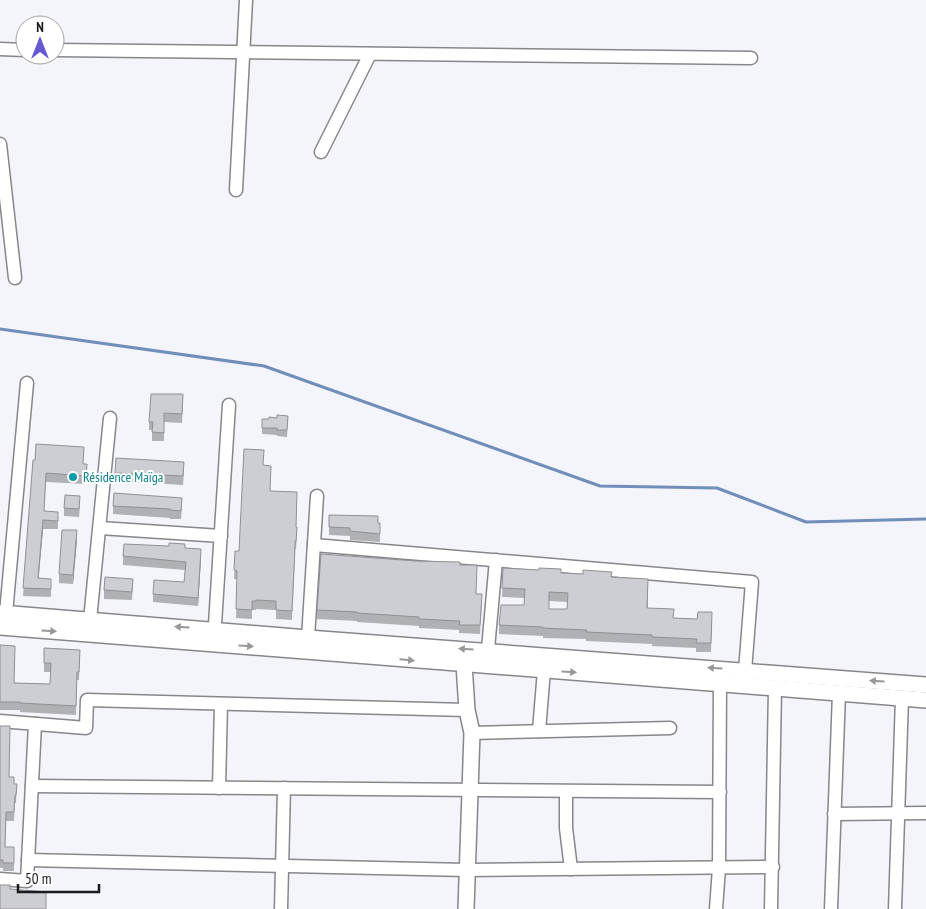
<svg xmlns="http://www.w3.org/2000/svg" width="926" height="909" font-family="'PT Sans Narrow',sans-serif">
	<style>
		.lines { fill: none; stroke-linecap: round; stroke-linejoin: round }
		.stream { stroke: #708eb9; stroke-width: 3 }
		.minor-casing { stroke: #86868b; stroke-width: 15 }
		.tertiary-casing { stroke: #86868b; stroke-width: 18 }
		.minor { stroke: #fff; stroke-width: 12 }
		.tertiary { stroke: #fff; stroke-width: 15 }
		.wall { fill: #b0b1b5; fill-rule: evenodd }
		.shaded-wall { fill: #909094 }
		.building { fill: #cdced3; stroke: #909094; fill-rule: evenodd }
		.oneway { fill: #989898 }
		.culture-dot { fill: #0f9aa8; stroke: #fff; stroke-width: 2 }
		.labels { text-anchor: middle; stroke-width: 4; stroke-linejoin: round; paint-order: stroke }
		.culture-label { font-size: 14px; fill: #0d838f; stroke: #fff; text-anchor: start }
	</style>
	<rect width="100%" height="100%" fill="#f4f5fa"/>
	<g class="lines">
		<polyline class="stream" points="0,329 264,366 600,486 717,488 806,522 926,519"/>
		<defs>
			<g id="minor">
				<polyline points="0,49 25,50"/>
				<polyline points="55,50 751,58"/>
				<polyline points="0,144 15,278"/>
				<polyline points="321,152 370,54"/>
				<polyline points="236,190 246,0"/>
				<polyline points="100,528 221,536"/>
				<polyline points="314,545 752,582 745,671"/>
				<polyline points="6,613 27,383"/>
				<polyline points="90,620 110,418"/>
				<polyline points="308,638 317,496"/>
				<polyline points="214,640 229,405"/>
				<polyline points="487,660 496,560"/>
				<polyline points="0,721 86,728 87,700 467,710"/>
				<polyline points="539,731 544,670"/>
				<polyline points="472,733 670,728"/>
				<polyline points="32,786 720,792"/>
				<polyline points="219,788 221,704"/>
				<polyline points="566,791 566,828 571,869"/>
				<polyline points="834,814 926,813"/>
				<polyline points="28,860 467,870 773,867"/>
				<polyline points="0,879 27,881 35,724"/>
				<polyline points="281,909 284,788"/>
				<polyline points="716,909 719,868 720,683"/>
				<polyline points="771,909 775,688"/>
				<polyline points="831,909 839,693"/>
				<polyline points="895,909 902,698"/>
			</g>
			<g id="tertiary">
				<polyline points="0,613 308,638 926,685"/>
				<polyline points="0,627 926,700"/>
				<polyline points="464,664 467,710 472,733 466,909"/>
			</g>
		</defs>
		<use href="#minor" class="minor-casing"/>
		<use href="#tertiary" class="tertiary-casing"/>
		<use href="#minor" class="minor"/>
		<use href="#tertiary" class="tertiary"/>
	</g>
	<g class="wall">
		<polygon points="183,403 182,423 164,422 164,441 152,441 152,430 149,430 149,422"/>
		<polygon points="288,416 287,437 277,436 277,435 262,434 262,419 269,419"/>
		<polygon points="33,460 87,464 86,484 46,482 44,511 58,520 58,529 43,529 38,578 51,587 51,597 23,596"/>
		<polygon points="264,465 271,491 296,527 297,536 296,549 295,549 295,555 292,620 276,619 276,610 256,609 256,610 252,610 252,619 236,618 237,579 234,579 235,551 239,551"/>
		<polygon points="184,471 183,485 115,481 115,473"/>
		<polygon points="80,505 79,517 64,516 64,508"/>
		<polygon points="113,506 182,506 181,519 170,519 170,518 113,514"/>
		<polygon points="329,515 378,523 380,531 380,542 350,540 350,536 329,535"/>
		<polygon points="77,539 73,584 59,583 59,574"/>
		<polygon points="185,548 201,558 198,606 153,602 153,594 184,582 185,570 123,565 123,556"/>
		<polygon points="460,565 482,603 480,634 459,633 459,630 419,628 419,626 357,622 357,621 317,619 317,610"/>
		<path d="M503,568L612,577L648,588V608L674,618L712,621L711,652H696V648L652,646V644L586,641V639L543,638V636L499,634V625L524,605L525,598L502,597ZM549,601L567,602V609H549Z"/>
		<polygon points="133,587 132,600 104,599 104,590"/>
		<polygon points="0,645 15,683 50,684 51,672 44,672 44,648 80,650 79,680 77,680 76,715 20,712 20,710 0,710"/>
		<polygon points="0,726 9,777 14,784 17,784 16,803 15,803 14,821 6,821 5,847 14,847 14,871 3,871 3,868 0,868"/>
	</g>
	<g class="shaded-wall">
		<polygon points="43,520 43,529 38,586 38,578"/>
		<polygon points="77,530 77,539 73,584 73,575"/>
		<polygon points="201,549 201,558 198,606 198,598"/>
	</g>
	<g class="building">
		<polygon points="151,394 183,394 182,414 164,413 164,433 152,432 153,422 149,422"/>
		<polygon points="277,415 288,416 287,430 277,430 277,428 262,428 262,419 269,419 269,417 277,418"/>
		<polygon points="36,444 84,447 83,464 87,464 86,476 46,473 44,511 58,512 58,521 43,520 38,578 51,579 51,589 23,588 33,460 35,460"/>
		<polygon points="244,449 264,450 263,465 271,466 270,491 297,492 296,527 297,527 296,541 295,541 295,547 292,611 276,610 276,601 256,600 256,601 252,601 252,610 236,609 237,571 234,570 235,551 239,551"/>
		<polygon points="116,458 184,462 183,476 115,473"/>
		<polygon points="114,493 182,498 181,511 170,510 170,509 113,506"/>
		<polygon points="65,495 80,496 79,509 64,508"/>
		<polygon points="329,515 378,516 378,523 380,523 380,534 350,531 350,528 329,527"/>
		<polygon points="62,530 77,530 73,575 59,574"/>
		<polygon points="169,543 185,544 185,548 201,549 198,598 153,594 154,580 184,582 186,562 123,556 124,544 169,546"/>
		<polygon points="321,554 416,561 460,562 460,565 477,565 476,594 482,594 480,625 459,625 460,621 419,619 419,617 357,613 357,612 317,610"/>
		<path d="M503,568L539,570V568L561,569V573L583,574V570L612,572L611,577L648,579L647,608L674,609L673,618L697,619L698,612H712L711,643H696L697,639L652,637V635L586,632L587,630L543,628V627L499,625L501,605H524L525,589L502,588ZM549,592L568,593L567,609H549Z"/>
		<polygon points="105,577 133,579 132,592 104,590"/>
		<polygon points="0,645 15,646 14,683 50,684 51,663 44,663 44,648 80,650 79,672 77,672 76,706 20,703 20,702 0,702"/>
		<polygon points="0,726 10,726 9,777 14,777 14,784 17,784 16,795 15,795 14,812 6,812 5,847 14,847 14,863 3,863 3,860 0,860"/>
		<polygon points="0,885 10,885 10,889 46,892 46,909 0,909"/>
	</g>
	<defs><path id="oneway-solid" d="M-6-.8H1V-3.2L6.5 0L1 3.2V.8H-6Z" transform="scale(1.25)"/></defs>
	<g class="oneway">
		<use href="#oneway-solid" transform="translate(182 627) rotate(-176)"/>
		<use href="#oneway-solid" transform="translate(49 631) rotate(4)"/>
		<use href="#oneway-solid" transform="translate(246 646) rotate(4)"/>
		<use href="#oneway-solid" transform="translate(466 649) rotate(-176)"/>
		<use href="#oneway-solid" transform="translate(407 660) rotate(5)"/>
		<use href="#oneway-solid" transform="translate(715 668) rotate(-176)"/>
		<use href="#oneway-solid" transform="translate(569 672) rotate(4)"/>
		<use href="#oneway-solid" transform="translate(877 681) rotate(-176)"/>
	</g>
	<circle class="culture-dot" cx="73" cy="477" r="5"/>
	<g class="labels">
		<g class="culture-label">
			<text x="83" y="482">Résidence Maïga</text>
		</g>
	</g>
	<g transform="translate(40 40)"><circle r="24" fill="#ffffff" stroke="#a3a3a4"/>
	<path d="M0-4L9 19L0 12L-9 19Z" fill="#6459d2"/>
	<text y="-8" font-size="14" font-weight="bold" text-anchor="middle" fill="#191a1b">N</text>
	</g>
	<path d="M18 884v8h81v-8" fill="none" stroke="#191a1b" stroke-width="2.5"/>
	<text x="25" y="884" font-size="15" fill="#191a1b" stroke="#ffffff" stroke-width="4" paint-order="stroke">50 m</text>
</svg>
